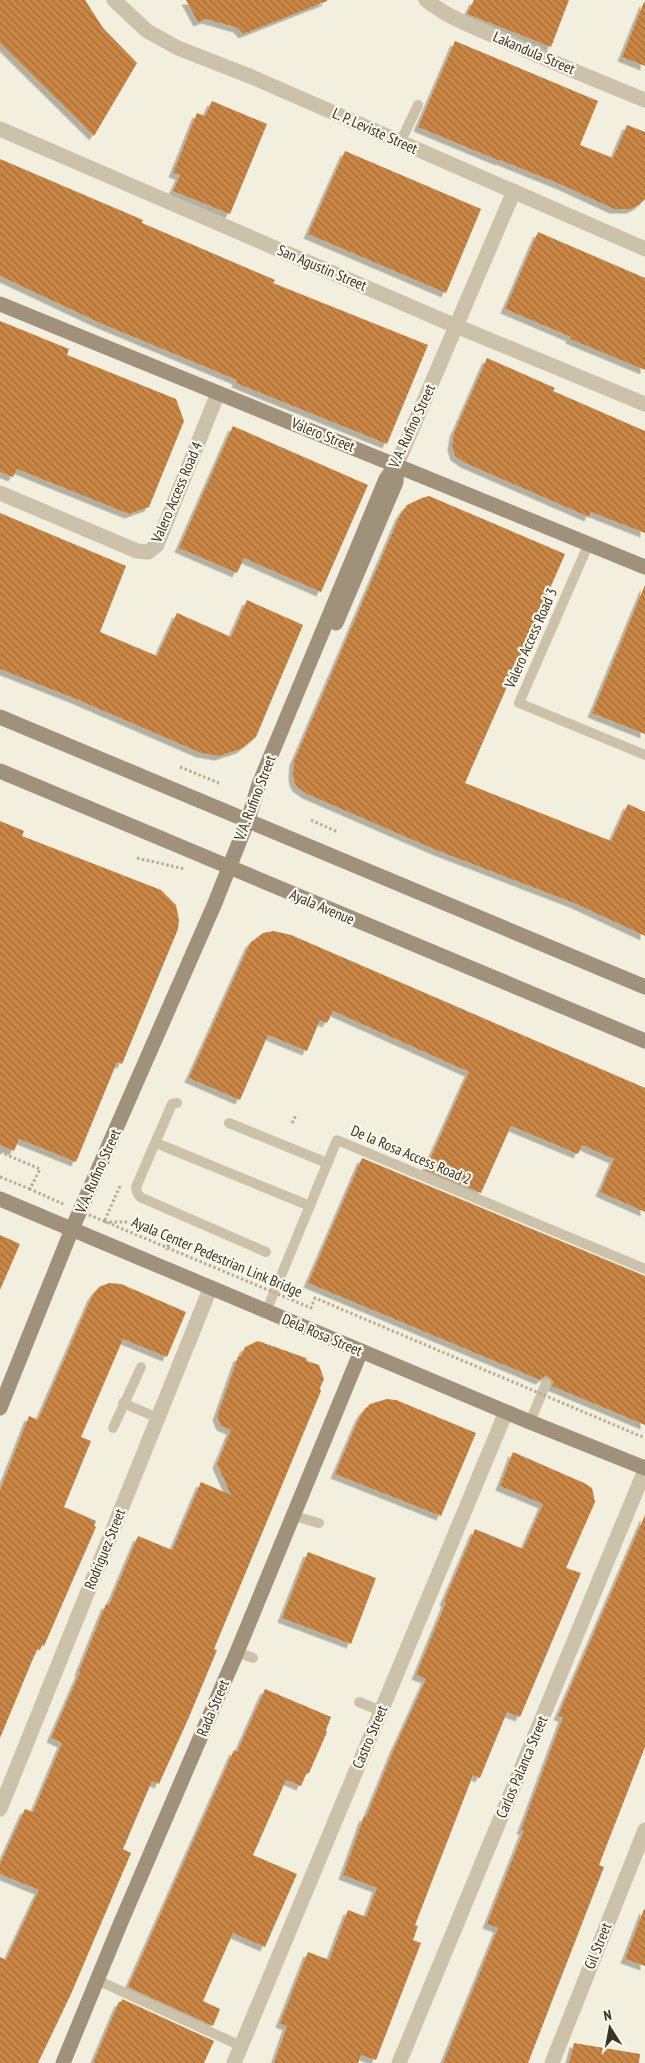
<svg xmlns="http://www.w3.org/2000/svg" width="645" height="2063" font-family="'PT Sans Narrow',sans-serif">
	<style>
		.building { fill: url(#building-back-hatch); filter: url(#shadow) }
		.lines { fill: none; stroke-linecap: round; stroke-linejoin: round }
		.path { stroke: #b8ac93; stroke-width: 3; stroke-dasharray: 2.5 2.5; stroke-linecap: butt }
		.lane { stroke: #ccc2a9; stroke-width: 10 }
		.street { stroke: #ccc2a9; stroke-width: 15 }
		.secondary { stroke: #a0917a; stroke-width: 15 }
		.path-bridge { stroke: #b8ac93; stroke-width: 3; stroke-dasharray: 2.5 2.5; stroke-linecap: butt }
		.labels { text-anchor: middle; stroke-width: 4.5; stroke-linejoin: round; paint-order: stroke }
		.street-label { font-size: 15px; fill: #393229; stroke: #fbf7eb }
	</style>
	<defs>
		<pattern id="building-back-hatch" width="6" height="6" patternUnits="userSpaceOnUse" patternTransform="scale(1.25)"><rect width="6" height="6" fill="#ca8645"/><path d="M-1 5l2 2M0 0l6 6M5-1l2 2" fill="none" stroke="#a56e3a"/></pattern>
		<filter id="shadow"><feDropShadow dx="-4.5" dy="4.5" stdDeviation="0" flood-color="#0004"/></filter>
	</defs>
	<rect width="100%" height="100%" fill="#f3efde"/>
	<g class="building">
		<polygon points="0,0 85,0 103,28 137,63 94,136 0,43"/>
		<polygon points="186,0 327,0 327,1 243,34 238,28 206,19 198,22"/>
		<polygon points="474,0 569,0 551,47 467,14"/>
		<polygon points="644,2 645,2 645,66 622,57"/>
		<polygon points="455,41 598,101 580,145 613,158 627,125 645,132 645,199 639,205 631,209 614,209 562,185 500,160 500,161 418,127"/>
		<polygon points="212,101 267,124 230,214 173,191 180,175 173,173 197,113 205,116"/>
		<polygon points="345,151 481,209 446,293 308,234"/>
		<polygon points="0,159 143,220 142,223 275,280 273,283 428,345 387,444 236,383 237,380 100,323 0,276"/>
		<polygon points="538,232 645,278 645,370 570,339 571,337 505,309"/>
		<polygon points="0,321 69,349 67,355 176,399 184,421 149,507 129,514 17,469 13,477 0,472"/>
		<polygon points="487,358 555,388 553,391 645,431 645,533 591,512 589,517 465,463 455,456 452,446 454,433"/>
		<polygon points="233,426 368,485 321,592 244,558 237,573 179,548"/>
		<polygon points="429,496 565,554 465,783 611,841 628,804 645,812 645,936 574,903 436,850 307,794 297,787 294,781 293,774 294,761 400,515 407,505 422,498"/>
		<polygon points="0,513 126,566 100,632 157,656 177,613 231,637 247,600 303,625 256,737 241,749 219,756 201,753 76,699 0,669"/>
		<polygon points="645,585 645,734 592,713"/>
		<polygon points="0,821 24,831 22,836 161,890 176,905 179,920 178,929 122,1064 117,1062 76,1162 19,1139 14,1151 0,1145"/>
		<polygon points="274,931 291,935 645,1088 645,1212 600,1192 614,1159 582,1145 578,1154 511,1126 481,1193 425,1170 469,1072 333,1011 327,1023 320,1020 307,1051 268,1035 240,1100 189,1078 250,943 263,933"/>
		<polygon points="362,1158 645,1276 645,1425 552,1386 553,1382 549,1377 545,1376 540,1380 308,1283"/>
		<polygon points="0,1235 20,1244 0,1290"/>
		<polygon points="109,1283 121,1284 186,1312 167,1357 123,1339 81,1437 91,1441 64,1507 96,1521 94,1526 96,1527 44,1646 42,1645 40,1650 37,1649 0,1738 0,1490 29,1416 38,1420 92,1296 99,1287"/>
		<polygon points="258,1341 306,1358 307,1361 319,1365 324,1379 320,1388 321,1391 214,1649 217,1650 189,1717 159,1784 152,1781 123,1849 131,1853 71,1994 38,2063 0,2063 0,1957 6,1960 39,1890 0,1874 0,1864 25,1809 33,1812 62,1743 51,1738 80,1672 79,1671 106,1604 109,1605 138,1536 172,1550 201,1482 231,1495 217,1464 231,1430 221,1426 217,1416 238,1357 241,1356 245,1347"/>
		<polygon points="387,1399 396,1400 476,1433 441,1516 335,1474 359,1418 364,1410 370,1404"/>
		<polygon points="513,1452 584,1483 592,1488 595,1502 566,1568 581,1573 520,1717 507,1712 480,1778 473,1775 415,1925 418,1926 413,1940 421,1943 376,2060 361,2055 358,2063 274,2063 287,2026 280,2023 308,1952 329,1960 348,1910 366,1917 377,1888 343,1875 364,1816 366,1817 394,1749 426,1679 416,1675 446,1602 444,1601 475,1529 523,1549 543,1504 500,1486"/>
		<polygon points="645,1515 645,1747 599,1865 604,1867 528,2063 443,2063 498,1928 487,1924 524,1830 521,1830 563,1717 558,1716"/>
		<polygon points="308,1552 376,1578 351,1644 282,1618"/>
		<polygon points="265,1689 331,1717 326,1730 327,1732 309,1773 306,1774 301,1786 286,1780 253,1855 297,1874 265,1947 233,1933 203,2001 220,2009 213,2026 128,1987 234,1750 237,1752"/>
		<polygon points="644,1909 645,1910 645,1966 625,1959"/>
		<polygon points="122,1999 214,2041 204,2063 93,2063 119,2002 121,2002"/>
		<polygon points="574,2043 640,2054 639,2063 569,2063"/>
	</g>
	<g class="lines">
		<g class="path">
			<polyline points="180,767 219,783"/>
			<polyline points="311,820 338,832"/>
			<polyline points="137,858 185,869"/>
			<polyline points="292,1123 296,1115"/>
			<polyline points="0,1152 40,1169 30,1189 65,1205"/>
			<polyline points="0,1177 30,1189"/>
			<polyline points="120,1186 104,1222 126,1222 171,1240 166,1250"/>
		</g>
		<g class="lane">
			<polyline points="400,143 418,105"/>
			<polyline points="589,543 519,703 645,755"/>
			<polyline points="177,1103 172,1104 136,1187 137,1192 140,1197 266,1252"/>
			<polyline points="229,1123 327,1163"/>
			<polyline points="156,1143 310,1206"/>
			<polyline points="266,1312 337,1140 645,1269"/>
			<polyline points="123,1403 158,1418"/>
			<polyline points="530,1422 546,1383"/>
			<polyline points="113,1428 141,1367"/>
			<polyline points="294,1516 319,1523"/>
			<polyline points="237,1652 253,1658"/>
			<polyline points="359,1702 381,1711"/>
			<polyline points="97,1980 241,2046"/>
		</g>
		<g class="street">
			<polyline points="114,0 147,31 178,48 252,77 645,249"/>
			<path d="M426,0C447,17 472,26 497,37C546,60 595,80 645,100"/>
			<polyline points="0,129 444,321 645,404"/>
			<polyline points="397,464 514,191"/>
			<polyline points="0,493 137,551 148,552 157,545 218,393"/>
			<polyline points="0,1809 210,1289"/>
			<polyline points="234,2063 506,1412"/>
			<polyline points="399,2063 645,1470"/>
			<polyline points="552,2063 645,1830"/>
		</g>
		<g class="secondary">
			<polyline points="0,304 645,567"/>
			<polyline points="336,623 396,482 397,464"/>
			<polyline points="0,717 645,987"/>
			<polyline points="0,771 645,1041"/>
			<polyline points="0,1199 530,1422 645,1468"/>
			<polyline points="0,1408 72,1229 215,903 248,820 259,784 386,479 397,464"/>
			<polyline points="63,2063 121,1922 237,1652 361,1351"/>
		</g>
		<polyline class="path-bridge" points="75,1209 311,1308 315,1298 645,1438"/>
	</g>
	<g class="labels">
		<g class="street-label">
			<text transform="translate(534 53) rotate(23)" y="5">Lakandula Street</text>
			<text transform="translate(375 131) rotate(24)" y="5">L. P. Leviste Street</text>
			<text transform="translate(322 268) rotate(23)" y="5">San Agustin Street</text>
			<text transform="translate(412 426) rotate(-65)" y="5">V. A. Rufino Street</text>
			<text transform="translate(323 435) rotate(22)" y="5">Valero Street</text>
			<text transform="translate(177 492) rotate(-67)" y="5">Valero Access Road 4</text>
			<text transform="translate(531 638) rotate(-66)" y="5">Valero Access Road 3</text>
			<text transform="translate(255 798) rotate(-69)" y="5">V. A. Rufino Street</text>
			<text transform="translate(322 907) rotate(23)" y="5">Ayala Avenue</text>
			<text transform="translate(411 1155) rotate(23)" y="5">De la Rosa Access Road 2</text>
			<text transform="translate(98 1171) rotate(-66)" y="5">V. A. Rufino Street</text>
			<text transform="translate(217 1257) rotate(23)" y="5">Ayala Center Pedestrian Link Bridge</text>
			<text transform="translate(322 1335) rotate(23)" y="5">Dela Rosa Street</text>
			<text transform="translate(105 1549) rotate(-68)" y="5">Rodriguez Street</text>
			<text transform="translate(213 1708) rotate(-67)" y="5">Rada Street</text>
			<text transform="translate(370 1737) rotate(-67)" y="5">Castro Street</text>
			<text transform="translate(522 1767) rotate(-67)" y="5">Carlos Palanca Street</text>
			<text transform="translate(598 1946) rotate(-68)" y="5">Gil Street</text>
		</g>
	</g>
	<g transform="translate(610 2028) rotate(349)" stroke="#fbf7eb" stroke-width="4" paint-order="stroke">
	<path d="M0-4L9 19L0 12L-9 19Z" fill="#393229"/>
	<text y="-8" font-size="14" font-weight="bold" text-anchor="middle" fill="#393229">N</text>
	</g>
</svg>
